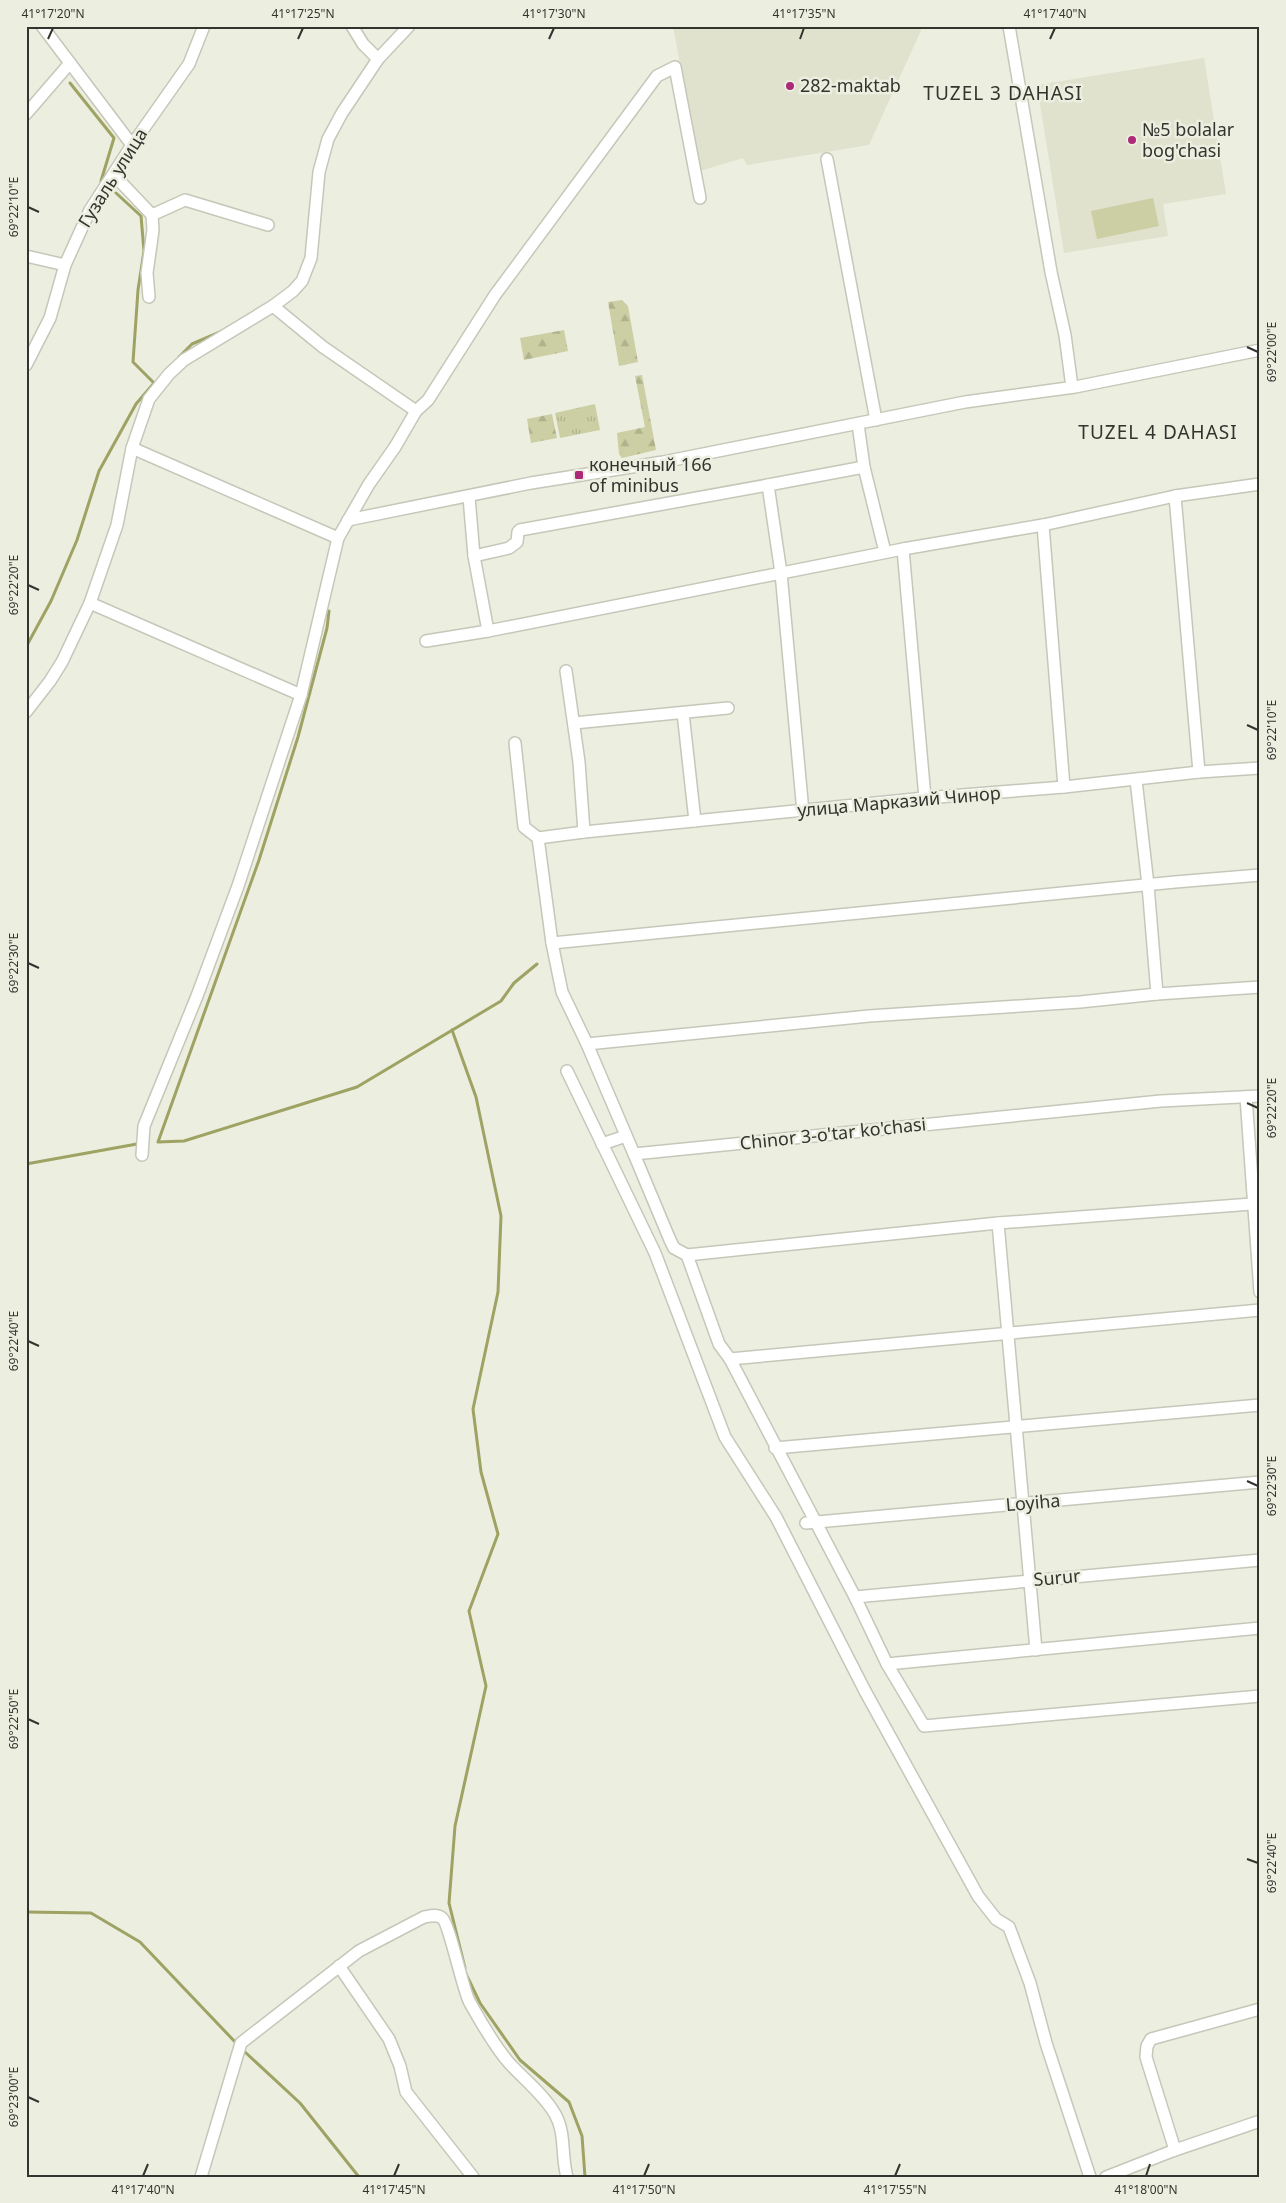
<svg xmlns="http://www.w3.org/2000/svg" width="1286" height="2203" font-family="'Noto Sans',sans-serif">
	<style>
		.built { fill: #e0e2ce }
		.forest { fill: url(#forest-firs) }
		.park { fill: url(#park-tufts) }
		.pitch { fill: #cbcfa3 }
		.lines { fill: none; stroke-linecap: round; stroke-linejoin: round }
		.stream { stroke: #9ea262; stroke-width: 3 }
		.minor-casing { stroke: #c5c7b9; stroke-width: 14 }
		.minor { stroke: #fff; stroke-width: 11 }
		.ticks { fill: none; stroke: #33342e; stroke-width: 2 }
		.poi-dot { fill: #ac2a77; stroke: #eceee0; stroke-width: 2 }
		.labels { text-anchor: middle; stroke-width: 5; stroke-linejoin: round; paint-order: stroke }
		.poi-label { font-size: 18px; fill: #33342e; stroke: #eceee0; text-anchor: start }
		.street-label { font-size: 18px; fill: #33342e; stroke: #eceee0 }
		.neighbourhood-label { font-size: 19px; letter-spacing: 1px; fill: #33342e; stroke: #eceee0 }
		.neatline { fill: none; stroke: #33342e; stroke-width: 2 }
		.ticks-label { font-size: 12px; text-anchor: middle; fill: #33342e }
	</style>
	<defs>
		<pattern id="forest-firs" width="22" height="20" patternUnits="userSpaceOnUse" patternTransform="scale(1.25)"><rect width="22" height="20" fill="#cbcfa3"/><path d="M5 1l3.5 6h-7zM16 11l3.5 6h-7z" fill="#afb28d"/></pattern>
		<pattern id="park-tufts" width="24" height="20" patternUnits="userSpaceOnUse" patternTransform="scale(1.25)"><rect width="24" height="20" fill="#cbcfa3"/><path d="M3 7l-1-3M5 7V3M7 7l1-3M15 17l-1-3M17 17v-4M19 17l1-3" fill="none" stroke="#afb28d"/></pattern>
	</defs>
	<rect width="100%" height="100%" fill="#eceee0"/>
	<g class="built">
		<polygon points="673,26 923,26 869,145 747,165 743,158 700,171"/>
		<polygon points="1204,58 1226,194 1163,204 1168,236 1064,253 1037,85"/>
	</g>
	<g class="forest">
		<polygon points="622,300 628,306 638,362 619,366 608,302"/>
		<polygon points="564,330 568,351 524,360 520,338"/>
		<polygon points="642,375 656,450 622,458 619,454 617,433 645,427 635,376"/>
		<polygon points="552,414 557,438 531,443 527,419"/>
	</g>
	<polygon class="park" points="595,404 600,430 560,438 555,413"/>
	<polygon class="pitch" points="1153,198 1159,226 1097,239 1091,211"/>
	<g class="lines">
		<g class="stream">
			<polyline points="70,83 114,138 101,181"/>
			<polyline points="179,357 192,344 220,332"/>
			<polyline points="329,611 327,628 298,737 259,860 158,1142 184,1141 357,1087 501,1001 514,983 537,964"/>
			<polyline points="26,647 51,601 77,540 99,471 136,404 154,383 133,362 138,290 144,251 141,216 116,193"/>
			<polyline points="452,1030 476,1097 501,1216 498,1292 473,1409 481,1472 498,1534 469,1611 486,1686 455,1826 449,1903 465,1968"/>
			<polyline points="26,1164 137,1144"/>
			<polyline points="26,1912 91,1913 140,1942 237,2044"/>
			<polyline points="466,1974 480,2003 520,2060 569,2102 582,2136 585,2177"/>
			<polyline points="245,2052 300,2103 359,2177"/>
		</g>
		<defs>
			<g id="minor">
				<polyline points="42,26 132,145"/>
				<polyline points="352,26 363,44 378,59"/>
				<polyline points="1009,26 1051,272 1065,335 1072,387"/>
				<polyline points="26,114 70,63"/>
				<polyline points="827,159 876,420"/>
				<polyline points="114,175 152,215 153,230 147,273 149,297"/>
				<polyline points="152,215 185,200 268,225"/>
				<polyline points="26,256 65,265"/>
				<polyline points="273,306 323,347 416,411"/>
				<polyline points="26,365 50,318 65,265 90,210 132,145 189,64 204,26"/>
				<polyline points="858,424 864,467 885,552"/>
				<polyline points="132,448 338,538"/>
				<polyline points="1175,496 1199,772"/>
				<polyline points="469,497 474,556 488,631 903,549 1043,525 1175,496 1260,484"/>
				<polyline points="348,520 531,483 663,462 965,402 1075,387 1260,350"/>
				<polyline points="1043,525 1064,787"/>
				<polyline points="903,549 925,798"/>
				<polyline points="474,556 509,548 517,542 518,532 520,530 768,485"/>
				<polyline points="90,603 301,695"/>
				<polyline points="426,641 488,631"/>
				<polyline points="566,671 579,762 584,832"/>
				<polyline points="26,712 50,681 62,662 90,603 117,525 132,448 149,399 169,374 184,360 273,306 293,291 302,281 311,258 319,172 328,139 342,113 378,59 409,26"/>
				<polyline points="683,713 695,821"/>
				<polyline points="574,723 728,708"/>
				<polyline points="515,743 524,827 538,838 552,943 562,992 587,1044 634,1154 1161,1101 1260,1096"/>
				<polyline points="1136,780 1148,885 1157,994"/>
				<polyline points="803,812 781,573 768,485 864,467"/>
				<polyline points="538,838 584,832 925,798 1064,787 1199,772 1260,768"/>
				<polyline points="552,943 1175,882 1260,875"/>
				<polyline points="587,1044 869,1016 1080,1002 1157,994 1260,987"/>
				<polyline points="567,1071 655,1253 725,1437 776,1517 865,1691 978,1896 996,1919 1009,1927 1030,1983 1046,2043 1090,2177"/>
				<polyline points="1246,1097 1260,1292"/>
				<polyline points="602,1144 626,1136"/>
				<polyline points="634,1154 670,1240 674,1248 687,1255 998,1223 1252,1204"/>
				<polyline points="142,1155 144,1126 197,996 238,886 301,695 338,538 369,484 395,447 416,411 428,400 495,295 657,76 675,67 700,198"/>
				<polyline points="998,1223 1036,1650"/>
				<polyline points="687,1255 719,1344 730,1359 855,1597 887,1664 924,1726 1260,1696"/>
				<polyline points="730,1359 1260,1310"/>
				<polyline points="775,1448 1260,1405"/>
				<polyline points="806,1523 1260,1482"/>
				<polyline points="855,1597 1260,1560"/>
				<polyline points="887,1664 1260,1628"/>
				<polyline points="339,1966 389,2039 400,2066 406,2092 473,2177"/>
				<polyline points="1175,2150 1146,2057 1147,2046 1151,2039 1260,2009"/>
				<path d="M201,2177L241,2043L359,1951L424,1917C430,1916 437,1914 442,1918C449,1923 462,1986 469,2001C479,2019 497,2050 511,2065C525,2080 544,2095 555,2114C566,2133 561,2156 567,2177"/>
				<polyline points="1106,2177 1175,2150 1260,2121"/>
			</g>
		</defs>
		<use href="#minor" class="minor-casing"/>
		<use href="#minor" class="minor"/>
	</g>
	<path class="ticks" d="M48,39L53,28M298,39L303,28M549,39L554,28M800,39L804,28M1050,39L1055,28M28,207L39,212M1247,347L1258,352M28,585L39,590M1247,725L1258,730M28,963L39,968M1247,1103L1258,1108M28,1341L39,1346M1247,1481L1258,1486M28,1719L39,1724M1247,1859L1258,1863M28,2097L39,2102M143,2176L148,2164M394,2176L399,2164M644,2176L649,2164M895,2176L900,2164M1146,2176L1150,2164"/>
	<g class="poi-dot">
		<circle cx="790" cy="86" r="5"/>
		<circle cx="1132" cy="140" r="5"/>
		<rect x="574" y="470" width="10" height="10" rx="2.5"/>
	</g>
	<g class="labels">
		<g class="poi-label">
			<text x="800" y="92">282-maktab</text>
			<text x="1142" y="136">№5 bolalar<tspan x="1142" dy="21">bog'chasi</tspan></text>
			<text x="589" y="471">конечный 166<tspan x="589" dy="21">of minibus</tspan></text>
		</g>
		<g class="street-label">
			<text transform="translate(113 178) rotate(-58)" y="6">Гузаль улица</text>
			<text transform="translate(899 802) rotate(-5)" y="6">улица Марказий Чинор</text>
			<text transform="translate(833 1134) rotate(-6)" y="6">Chinor 3-o'tar ko'chasi</text>
			<text transform="translate(1033 1503) rotate(-5)" y="6">Loyiha</text>
			<text transform="translate(1057 1578) rotate(-5)" y="6">Surur</text>
		</g>
		<g class="neighbourhood-label">
			<text x="1003" y="100">TUZEL 3 DAHASI</text>
			<text x="1158" y="439">TUZEL 4 DAHASI</text>
		</g>
	</g>
	<rect width="1286" height="2203" fill="none" stroke="#eceee0" stroke-width="55"/>
	<rect x="28" y="28" width="1230" height="2148" class="neatline"/>
	<g class="ticks-label">
		<text x="53" y="18">41°17'20"N</text>
		<text x="303" y="18">41°17'25"N</text>
		<text x="554" y="18">41°17'30"N</text>
		<text x="804" y="18">41°17'35"N</text>
		<text x="1055" y="18">41°17'40"N</text>
		<text transform="translate(14 207) rotate(-90)" y="4">69°22'10"E</text>
		<text transform="translate(1272 352) rotate(-90)" y="4">69°22'00"E</text>
		<text transform="translate(14 585) rotate(-90)" y="4">69°22'20"E</text>
		<text transform="translate(1272 730) rotate(-90)" y="4">69°22'10"E</text>
		<text transform="translate(14 963) rotate(-90)" y="4">69°22'30"E</text>
		<text transform="translate(1272 1108) rotate(-90)" y="4">69°22'20"E</text>
		<text transform="translate(14 1341) rotate(-90)" y="4">69°22'40"E</text>
		<text transform="translate(1272 1486) rotate(-90)" y="4">69°22'30"E</text>
		<text transform="translate(14 1719) rotate(-90)" y="4">69°22'50"E</text>
		<text transform="translate(1272 1863) rotate(-90)" y="4">69°22'40"E</text>
		<text transform="translate(14 2097) rotate(-90)" y="4">69°23'00"E</text>
		<text x="143" y="2194">41°17'40"N</text>
		<text x="394" y="2194">41°17'45"N</text>
		<text x="644" y="2194">41°17'50"N</text>
		<text x="895" y="2194">41°17'55"N</text>
		<text x="1146" y="2194">41°18'00"N</text>
	</g>
</svg>
